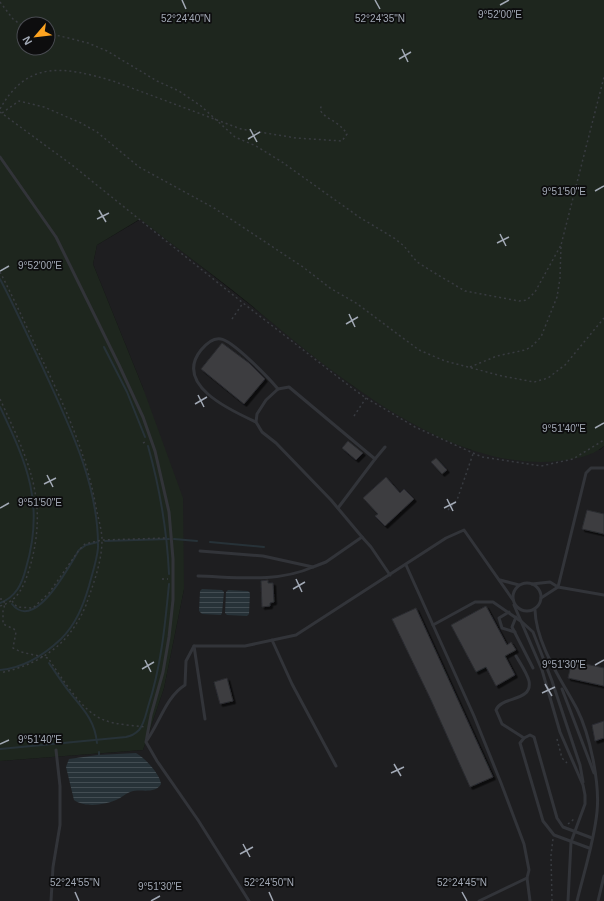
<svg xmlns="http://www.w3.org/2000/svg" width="604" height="901" font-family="Helvetica,sans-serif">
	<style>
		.built { fill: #1e1e20 }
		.green { fill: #1e261e; fill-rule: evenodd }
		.water { fill: url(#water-rules) }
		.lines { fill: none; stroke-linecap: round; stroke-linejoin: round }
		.stream { stroke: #273238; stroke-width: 2 }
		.building { fill: #3c3d41; stroke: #2b2c30; filter: url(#shadow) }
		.path { stroke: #383b40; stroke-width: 1.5; stroke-dasharray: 2 3; stroke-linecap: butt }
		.lane { stroke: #323439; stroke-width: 3 }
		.ticks { fill: none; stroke: #a2a9b5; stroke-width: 1.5 }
		.ticks-label { font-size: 10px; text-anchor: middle; fill: #a2a9b5; stroke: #0d0d0e; stroke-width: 3.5; stroke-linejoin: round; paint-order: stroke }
	</style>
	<defs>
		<pattern id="water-rules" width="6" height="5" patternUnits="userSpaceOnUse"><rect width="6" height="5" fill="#273238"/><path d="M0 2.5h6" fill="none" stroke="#434d53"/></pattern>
		<filter id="shadow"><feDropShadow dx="2.5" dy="2.5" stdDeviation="0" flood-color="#0009"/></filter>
	</defs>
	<rect width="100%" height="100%" fill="#121213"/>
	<polygon class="built" points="141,219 353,386 410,421 442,437 471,450 600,450 604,446 604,901 0,901 0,761 143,750 164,688 184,589 143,388 93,264 97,245"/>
	<path class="green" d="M0,0H604V446C591,457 574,459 559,461C446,473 327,368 246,301C211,273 175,247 140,219L97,245L93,264L143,388L183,498L184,589L164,688L143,750L0,761ZM24,24H48V48H24Z"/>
	<g class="water">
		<polygon points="202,589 222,590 224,592 222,613 221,615 202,614 199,611 200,591"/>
		<polygon points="228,590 248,591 250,593 249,614 247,616 227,615 225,613 226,592"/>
		<path d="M136,753C145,758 160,774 161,784C155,795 140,788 130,792C125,794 121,798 116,800C104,805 85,808 74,800L66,767L69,759L98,755Z"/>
	</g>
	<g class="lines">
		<g class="stream">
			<path d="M0,279C15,307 28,337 42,366C68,423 99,484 98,548C97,560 92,574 89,586C83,606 76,624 61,639C44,655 24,668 0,670"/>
			<polyline points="104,347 127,392 145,437"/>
			<path d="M0,407C27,464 45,504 26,568C22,584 16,597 0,603"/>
			<path d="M148,446C160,489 167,530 169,574"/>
			<polyline points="174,539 197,541"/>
			<polyline points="105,541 169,539"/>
			<polyline points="210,542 264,547"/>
			<path d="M12,604C35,633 69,566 79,550L86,545L98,542"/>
			<path d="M49,663C56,673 63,684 71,694C84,710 95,721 97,743"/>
			<path d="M0,749L126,737C132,736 135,734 139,730C144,724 146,714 148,707C161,667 165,626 169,584"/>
			<polyline points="99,752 99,755"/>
		</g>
	</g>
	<g class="building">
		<polygon points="222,343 249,363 265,379 244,404 201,369"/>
		<polygon points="348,441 363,453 356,460 342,448"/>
		<polygon points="436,458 447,470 442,474 431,462"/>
		<polygon points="386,477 400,493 404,489 414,499 385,526 375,516 378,514 363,498"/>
		<polygon points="587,510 604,514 604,534 582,529"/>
		<polygon points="268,580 268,583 273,583 274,602 270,603 270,606 262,607 261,581"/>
		<polygon points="486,606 507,645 511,642 516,650 505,656 515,675 496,686 486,667 476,672 451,625"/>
		<polygon points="416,608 493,777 470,787 431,700 392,619"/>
		<polygon points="572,661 604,668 604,686 568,678"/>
		<polygon points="227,678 233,701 220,704 214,682"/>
		<polygon points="604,721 604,738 595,741 592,725"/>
	</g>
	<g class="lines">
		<g class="path">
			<polyline points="0,2 13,19 24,27"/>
			<polyline points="48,33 88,43 107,51 157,81 179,91 201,106 235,137 256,146 282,162 359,217 394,238 404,246 417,262 433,272 465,291 519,301 527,300 535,292 561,245"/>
			<path d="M0,109C28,59 65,67 113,81L241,129L296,138L342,141L347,134C338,120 326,120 320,110L322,104"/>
			<polyline points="0,112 72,165 243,303 352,388 366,398 415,427 482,457 541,466 573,459 604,440"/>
			<polyline points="2,113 19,101 44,107 81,123 97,132 139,167 214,208 303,267 330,288 356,303 419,350 445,361 502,376 534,382 548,378 565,365 604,318"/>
			<path d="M0,272C13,297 25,323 37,349C62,400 86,451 96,507C98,518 102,530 102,540C102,562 93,585 86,605C70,644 41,664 0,673"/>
			<polyline points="232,319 243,303"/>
			<polyline points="470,367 497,356 525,350 531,347 541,337 557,297 560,278 561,245 604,77"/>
			<path d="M0,399C28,460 50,501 29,570C24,586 18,601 0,606"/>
			<polyline points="354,416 366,398"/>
			<polyline points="143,443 147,441"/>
			<polyline points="448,510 457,500 473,454"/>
			<polyline points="162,579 168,579"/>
			<path d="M0,599H3L5,604L3,611V624L14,629L16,632L13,648L21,652L48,658C62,678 82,712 104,720C116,725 132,725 145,727"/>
			<polyline points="12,601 17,607 33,608 49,593 79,550 85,544 102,540 166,538"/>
			<polyline points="557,739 562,758 567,763"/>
			<polyline points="568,824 574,819"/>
			<polyline points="552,901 551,855 553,839"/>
		</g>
		<g class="lane">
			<polyline points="0,157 56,237 119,365 143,417 155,451 169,512 173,559 173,600 169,637 163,672 151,715 146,742 157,761 198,820 249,901"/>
			<path d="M256,422C232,411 173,385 201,350C206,344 213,337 221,339C233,341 269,378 278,389"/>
			<polyline points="338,508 375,459"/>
			<polyline points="362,537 331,500 276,443 262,432 256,422 257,414 266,400 278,389 289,387 375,459 385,447"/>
			<polyline points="200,551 263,556 313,567 326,562 362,537 371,547 390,575"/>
			<polyline points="406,565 474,716 501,783 524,844 529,870 527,878 479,901"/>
			<path d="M198,576C236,577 277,583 313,567"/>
			<polyline points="500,580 519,585"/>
			<circle cx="527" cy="597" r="14"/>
			<polyline points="532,584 550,582 558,587 604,595"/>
			<polyline points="541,598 558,587 586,473 591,468 604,468"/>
			<polyline points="514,605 542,670 560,732 583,785 585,795 585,804 571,842 568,901"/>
			<path d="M535,610C536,644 561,679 577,709C590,735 600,783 597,812C594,842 584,872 577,901"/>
			<polyline points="509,612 499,618 502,628 515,632"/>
			<polyline points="516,617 512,627 533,668"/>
			<polyline points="433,625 475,602 493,602 522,622 533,632 552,681 580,765 583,782"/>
			<polyline points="272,640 292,684 336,766"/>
			<polyline points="194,646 205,719"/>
			<path d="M516,656C520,663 527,673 529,681C533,702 501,696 496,710L502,724L524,738"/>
			<polyline points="562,689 594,773"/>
			<path d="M147,740C160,722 166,697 185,685L186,661L194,646H245L296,635L446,538L464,530L513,600"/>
			<polyline points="589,848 554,835 543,821 520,743 524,738 530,735 534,737 557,818 563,827 592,838"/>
			<polyline points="527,878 530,901"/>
			<polyline points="51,901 53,867 60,825 60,786 56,750"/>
			<polyline points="598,901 604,876"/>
		</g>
	</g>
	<path class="ticks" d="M182,0L186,9M375,0L380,9M500,5L509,0M402,49L408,62M399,59L411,52M250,129L257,142M248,139L260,132M595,191L604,186M99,210L106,222M97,219L109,213M500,234L506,246M497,243L509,237M0,271L9,266M349,314L355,327M346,324L358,317M198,395L204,407M195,404L207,397M595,428L604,423M47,475L53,487M44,484L56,478M447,499L453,511M0,508L9,503M444,508L456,502M296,579L302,592M293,589L305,582M145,660L151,672M595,665L604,660M142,669L154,662M545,684L552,696M542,693L555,687M0,744L9,740M394,764L401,776M391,773L404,767M243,844L250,857M240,854L253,847M75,892L79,901M269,892L273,901M462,892L467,901M151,901L160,896"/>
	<g class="ticks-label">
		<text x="500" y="18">9°52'00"E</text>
		<text x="186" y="22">52°24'40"N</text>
		<text x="380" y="22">52°24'35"N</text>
		<text x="564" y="195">9°51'50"E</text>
		<text x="40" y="269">9°52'00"E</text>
		<text x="564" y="432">9°51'40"E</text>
		<text x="40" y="506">9°51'50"E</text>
		<text x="564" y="668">9°51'30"E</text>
		<text x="40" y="743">9°51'40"E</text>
		<text x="75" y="886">52°24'55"N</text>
		<text x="269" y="886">52°24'50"N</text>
		<text x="462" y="886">52°24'45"N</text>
		<text x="160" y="890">9°51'30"E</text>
	</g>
	<g transform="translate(36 36) rotate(242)"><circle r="19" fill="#0d0d0e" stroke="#494b51"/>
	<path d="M0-3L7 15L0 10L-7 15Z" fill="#fda320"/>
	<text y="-6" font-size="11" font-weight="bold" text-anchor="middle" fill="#a2a9b5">N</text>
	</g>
</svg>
